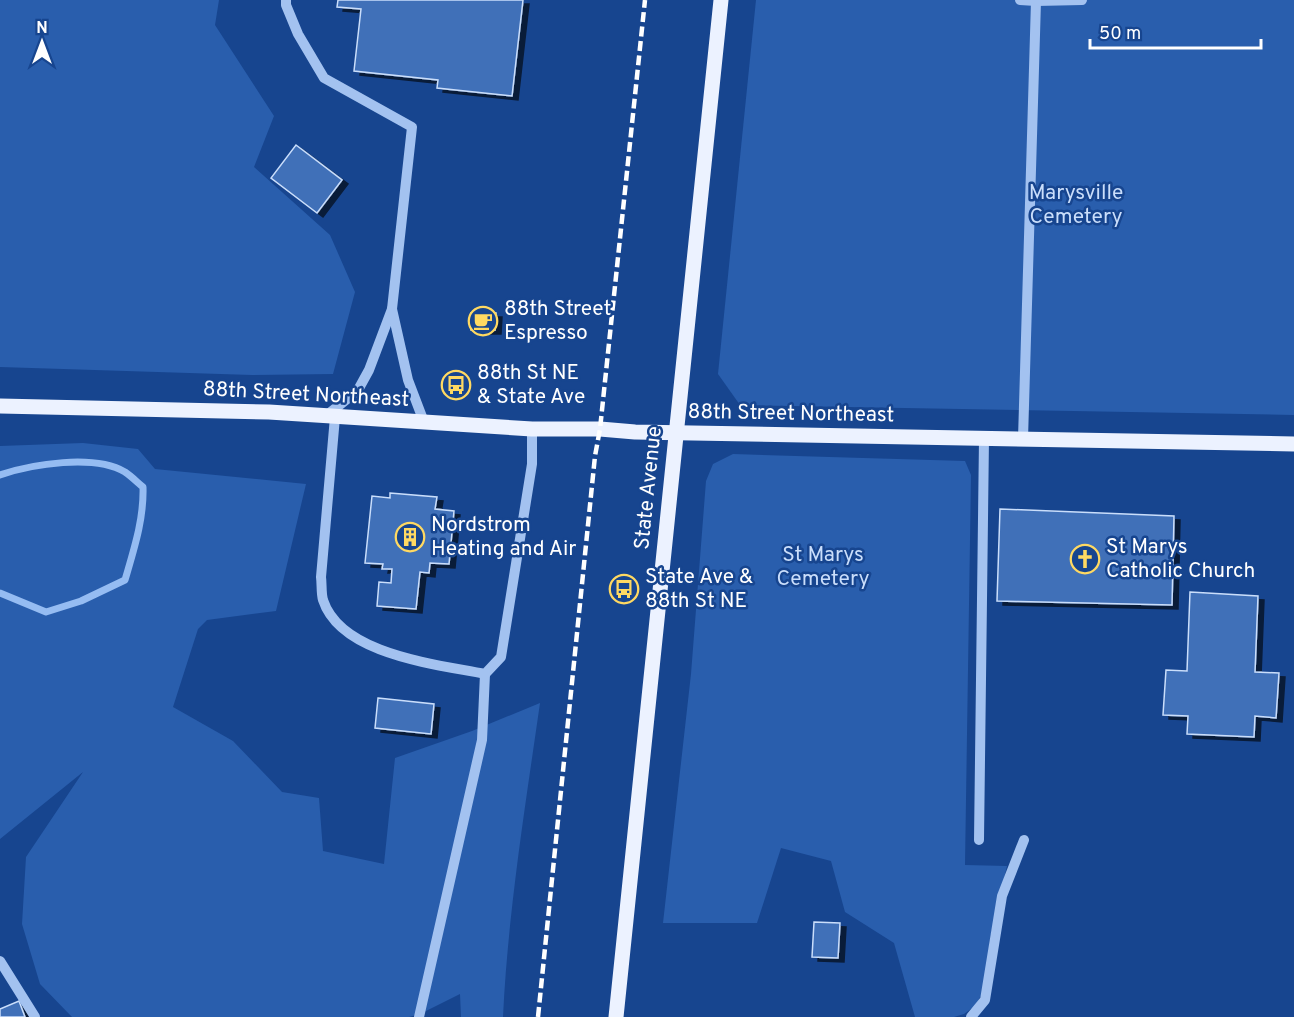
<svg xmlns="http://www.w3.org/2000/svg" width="1294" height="1017" font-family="Overpass,sans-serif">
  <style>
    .green { fill: #295ead }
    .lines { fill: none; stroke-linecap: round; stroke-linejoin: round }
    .stream { stroke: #95bcf2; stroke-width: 7 }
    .building { fill: #3f6fb8; stroke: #cadefb; stroke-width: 1.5; filter: url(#shadow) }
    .minor { stroke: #a3c2f0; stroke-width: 10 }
    .major { stroke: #ecf2ff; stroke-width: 15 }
    .rail { stroke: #fff; stroke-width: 4.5; stroke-dasharray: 10 4.5; stroke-linecap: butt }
    .labels { text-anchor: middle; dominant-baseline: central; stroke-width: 5; stroke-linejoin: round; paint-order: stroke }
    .park-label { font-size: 21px; fill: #cadefb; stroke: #17458f }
    .poi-label { font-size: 21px; fill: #fff; stroke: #17458f; text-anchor: start }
    .street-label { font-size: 21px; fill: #fff; stroke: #17458f }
  </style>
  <defs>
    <filter id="shadow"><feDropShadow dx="6" dy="4" stdDeviation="0" flood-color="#0009"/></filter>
  </defs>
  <rect width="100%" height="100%" fill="#17458f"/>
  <g class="green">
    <polygon points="0,0 219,0 215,25 274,116 254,167 330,235 355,292 333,374 252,375 0,367"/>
    <polygon points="756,0 1294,0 1294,415 740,405 718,374"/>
    <path d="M83 443 138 449 155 469 306 484 276 611 207 620 198 629 173 707 233 741 282 792 319 798 323 851 384 864 395 758 472 731 540 703C525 808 508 912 503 1017H461L460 994 420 1014 409 1017H72L40 984 22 924 26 857 83 772 0 839V446Z"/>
    <polygon points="733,454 965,461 971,475 965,865 1007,866 990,938 985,984 982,994 975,1006 964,1014 954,1017 915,1017 894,943 845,912 831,861 781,848 757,923 663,923 691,674 706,481 713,464"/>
  </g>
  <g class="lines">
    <path class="stream" d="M0 475C32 464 94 454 125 472 131 476 137 482 143 487 144 519 134 549 125 580L81 601 46 612 0 593"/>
  </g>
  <g class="building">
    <polygon points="338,0 523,0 512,96 437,88 438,80 354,71 361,9 337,7"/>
    <polygon points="296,145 342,180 317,213 271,178"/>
    <polygon points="471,313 496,313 495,330 471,330"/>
    <polygon points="390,493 437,497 435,509 454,511 449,564 430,563 429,573 420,572 416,609 377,606 379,582 391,583 392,569 382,569 383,564 365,563 372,496 390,498"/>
    <polygon points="1000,509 1174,516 1172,605 997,601"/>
    <polygon points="1190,592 1258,596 1255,672 1279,673 1276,718 1255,716 1254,737 1187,734 1188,716 1163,715 1166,670 1187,671"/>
    <polygon points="378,698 434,704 431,734 375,728"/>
    <polygon points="814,922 840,923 838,958 812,957"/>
    <polygon points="19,1001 25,1017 0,1017 0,1009"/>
  </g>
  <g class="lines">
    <g class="minor">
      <polyline points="286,0 286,5 298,34 324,78 412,127 392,309 369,370 358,390 326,416"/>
      <polyline points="1020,0 1036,1 1023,439"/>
      <polyline points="1036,1 1082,0"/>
      <polyline points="392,309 408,380 424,422"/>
      <path d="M335 417 321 577C322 584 321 593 323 600 341 655 436 664 485 674L501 657 532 464V429"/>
      <polyline points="979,840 984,438"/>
      <polyline points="0,961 35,1017"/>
      <polyline points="419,1017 482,740 485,674"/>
      <polyline points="971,1017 985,1000 1002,896 1024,840"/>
    </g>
    <g class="major">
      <polyline points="0,406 269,412 532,429 600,429 635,432 1294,444"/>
      <polyline points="616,1017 721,0"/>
    </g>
    <polyline class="rail" points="538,1017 595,456 600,429 645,0"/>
  </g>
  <defs>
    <g id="cafe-ring" transform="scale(1.5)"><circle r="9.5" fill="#17458f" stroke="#ffd962" stroke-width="1.5"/><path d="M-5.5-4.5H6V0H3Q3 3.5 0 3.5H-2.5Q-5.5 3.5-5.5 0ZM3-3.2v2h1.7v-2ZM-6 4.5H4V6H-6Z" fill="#ffd962"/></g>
    <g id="bus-ring" transform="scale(1.5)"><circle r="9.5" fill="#17458f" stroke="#ffd962" stroke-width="1.5"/><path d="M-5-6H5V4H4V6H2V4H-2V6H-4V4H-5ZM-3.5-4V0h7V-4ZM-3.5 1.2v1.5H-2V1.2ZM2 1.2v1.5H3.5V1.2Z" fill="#ffd962"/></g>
    <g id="building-ring" transform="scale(1.5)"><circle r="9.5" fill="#17458f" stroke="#ffd962" stroke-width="1.5"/><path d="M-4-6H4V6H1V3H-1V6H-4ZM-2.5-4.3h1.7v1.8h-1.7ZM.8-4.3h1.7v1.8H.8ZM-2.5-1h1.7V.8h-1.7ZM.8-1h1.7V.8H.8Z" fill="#ffd962"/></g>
    <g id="church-ring" transform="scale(1.5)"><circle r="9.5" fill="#17458f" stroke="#ffd962" stroke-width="1.5"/><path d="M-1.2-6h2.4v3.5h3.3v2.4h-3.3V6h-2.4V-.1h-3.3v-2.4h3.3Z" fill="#ffd962"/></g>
  </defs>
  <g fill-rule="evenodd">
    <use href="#cafe-ring" x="483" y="321"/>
    <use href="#bus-ring" x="456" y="385"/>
    <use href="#building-ring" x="410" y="537"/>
    <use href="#church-ring" x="1085" y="559"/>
    <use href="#bus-ring" x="624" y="589"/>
  </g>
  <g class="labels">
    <g class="park-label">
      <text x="1076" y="193">Marysville<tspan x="1076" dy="24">Cemetery</tspan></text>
      <text x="823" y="555">St Marys<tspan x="823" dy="24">Cemetery</tspan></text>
    </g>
    <g class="poi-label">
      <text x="504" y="309">88th Street<tspan x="504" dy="24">Espresso</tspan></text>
      <text x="477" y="373">88th St NE<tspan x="477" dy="24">&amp; State Ave</tspan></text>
      <text x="431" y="525">Nordstrom<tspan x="431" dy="24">Heating and Air</tspan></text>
      <text x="1106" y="547">St Marys<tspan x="1106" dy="24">Catholic Church</tspan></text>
      <text x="645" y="577">State Ave &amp;<tspan x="645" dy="24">88th St NE</tspan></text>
    </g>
    <g class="street-label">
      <text transform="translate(306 395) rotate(3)">88th Street Northeast</text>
      <text transform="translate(791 414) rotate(1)">88th Street Northeast</text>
      <text transform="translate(649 488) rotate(-84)">State Avenue</text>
    </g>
  </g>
  <g transform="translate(42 42)" stroke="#17458f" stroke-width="4.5" paint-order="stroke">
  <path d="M0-4.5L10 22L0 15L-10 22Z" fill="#ffffff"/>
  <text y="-9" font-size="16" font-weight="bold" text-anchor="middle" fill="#ffffff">N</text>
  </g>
  <path d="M1090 39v9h171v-9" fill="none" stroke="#ffffff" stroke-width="3"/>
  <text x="1099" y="39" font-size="18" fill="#ffffff" stroke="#17458f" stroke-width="4.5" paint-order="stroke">50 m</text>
</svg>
